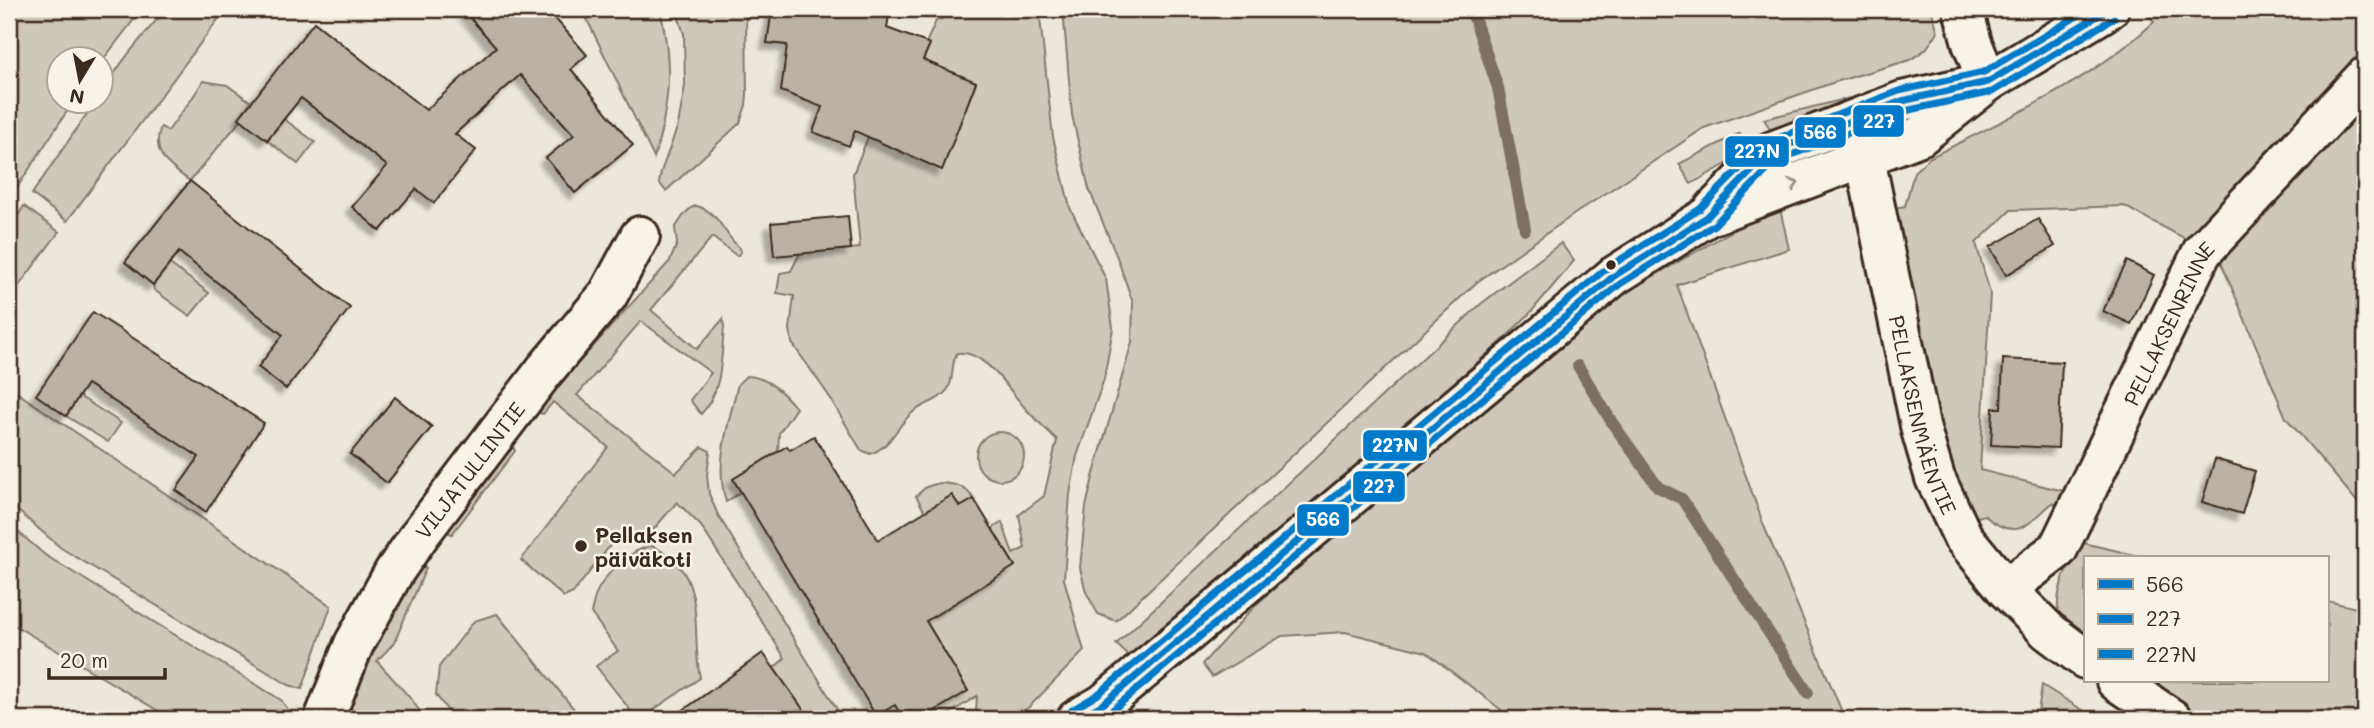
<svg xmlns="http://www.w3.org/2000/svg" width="2374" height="728" font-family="Mali,sans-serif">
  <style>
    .green { fill: #cec8bc; stroke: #84796d; stroke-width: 2 }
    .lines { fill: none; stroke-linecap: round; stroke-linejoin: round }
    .stream { stroke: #7c7064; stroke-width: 12 }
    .building { fill: #bab2a7; stroke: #3b2a1e; stroke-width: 2; filter: url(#shadow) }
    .street-casing { stroke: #3b2a1e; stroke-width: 44 }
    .secondary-casing { stroke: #3b2a1e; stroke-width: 44 }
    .street { stroke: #f7f3e8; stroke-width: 38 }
    .secondary { stroke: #f7f3e8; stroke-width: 38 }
    .bus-1-casing { stroke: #f7f3e8; stroke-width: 12 }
    .bus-2-casing { stroke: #f7f3e8; stroke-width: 12 }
    .bus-3-casing { stroke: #f7f3e8; stroke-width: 12 }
    .bus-1 { stroke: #007ac9; stroke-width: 7 }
    .bus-2 { stroke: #007ac9; stroke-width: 7 }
    .bus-3 { stroke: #007ac9; stroke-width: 7 }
    .oneway { stroke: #998e83 }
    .bus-dot { fill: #3b2a1e; stroke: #f7f3e8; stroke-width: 2.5 }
    .labels { text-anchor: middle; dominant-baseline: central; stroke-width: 5; stroke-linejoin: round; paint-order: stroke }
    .street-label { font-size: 21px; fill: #3b2a1e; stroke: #f7f3e8 }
    .poi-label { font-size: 21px; font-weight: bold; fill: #3b2a1e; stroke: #f7f3e8; text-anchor: start }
    .line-badge { stroke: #f7f3e8; stroke-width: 2.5 }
    .badge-label { font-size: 19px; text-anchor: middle; font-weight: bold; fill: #fff }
  </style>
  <defs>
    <filter id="shadow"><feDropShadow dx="-6" dy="6" stdDeviation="2" flood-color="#0004"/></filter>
  </defs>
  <rect width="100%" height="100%" fill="#ece7dc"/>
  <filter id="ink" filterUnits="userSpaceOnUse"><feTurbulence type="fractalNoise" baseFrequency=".0143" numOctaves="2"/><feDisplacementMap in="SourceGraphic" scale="14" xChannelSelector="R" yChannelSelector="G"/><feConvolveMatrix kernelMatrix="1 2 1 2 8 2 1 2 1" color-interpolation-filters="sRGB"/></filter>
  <g filter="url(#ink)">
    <g class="green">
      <polygon points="9,9 142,9 102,61 102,60 60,60 60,102 73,102 9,200"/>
      <path d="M166 9H226L67 221 32 194 95 102H102C102 80 151 27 166 9Z"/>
      <path d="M582 9H660C673 65 670 103 654 158Z"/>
      <polygon points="676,9 746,9 747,94 746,105 740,123 666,191 659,183 661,172 678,125 685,86 684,34"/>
      <path d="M966 9H1039L1053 137 1070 208 1106 279 1113 328 1104 379 1077 456 1070 494 1064 579 1084 651 1029 707 1011 719H972L976 711 977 696 941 719H928L926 716 968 691 926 621 1015 566 992 529 1002 522 1013 554 1025 548 1019 515 1044 496 1057 440C1047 430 1036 420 1026 409 1009 391 985 349 957 353 950 364 955 377 948 389 940 401 922 404 912 413 895 428 891 447 870 454L861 450 827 393 792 343 790 329 794 296 777 293 780 273 791 271 800 253 860 248 853 174 868 137 942 170 976 82 923 60 926 43 936 21Z"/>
      <polygon points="1063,9 1931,9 1938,32 1926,49 1910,60 1835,82 1704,128 1576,213 1477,282 1116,621 1098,614 1086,592 1080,568 1086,507 1093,477 1132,342 1133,303 1117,257 1089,189 1072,115"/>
      <path d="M2152 9H2365V63L2195 244 2124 206 2011 210 1976 243 1990 293 1980 470 2071 493 2063 506 2052 503C2027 526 2015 542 1984 515L1971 519 1950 477 1893 208 1905 206 1914 172 1929 158C2006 119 2090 82 2154 22L2148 14Z"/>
      <path d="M203 81 227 85 251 102 239 118 241 120 190 181C170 167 150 154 161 127L168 131C180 114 193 99 203 81Z"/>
      <polygon points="1882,90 1775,138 1764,119"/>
      <polygon points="2365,98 2365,511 2286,418 2218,255"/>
      <polygon points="284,119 315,142 298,164 267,140"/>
      <polygon points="1740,133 1751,150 1691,184 1679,164"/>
      <polygon points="1779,204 1789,249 1677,285 1764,526 1845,719 1513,719 1426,652 1345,632 1282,636 1212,677 1202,664 1256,605 1458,421 1631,289"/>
      <polygon points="24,206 59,232 9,299 9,230"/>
      <path d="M697 206C721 213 723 235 740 248L741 252 737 256 712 237 651 310 697 349 723 319 724 327C721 357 723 391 701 414L690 400 711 373 641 321 577 395 676 473 702 447 710 451 707 475 709 494 718 515 843 719H810L774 668 785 658 701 526 677 502 648 536 616 538 573 593 564 597 521 560 608 447 553 402 543 414 535 411 670 261 677 244 675 228C681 220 687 207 697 206Z"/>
      <polygon points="1561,243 1574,261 1531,312 1501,342 1133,660 1116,644 1482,303"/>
      <polygon points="170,264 209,293 190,316 154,290 153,285"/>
      <path d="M746 376C767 376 784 393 796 408L779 433 778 452 733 479 741 492 726 502C714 464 729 422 738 384Z"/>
      <polygon points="9,387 331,606 302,689 289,685 61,548 9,503"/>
      <polygon points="79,396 121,423 108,442 66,416"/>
      <circle cx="1000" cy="456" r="24"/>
      <polygon points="510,441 515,451 452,534 442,530"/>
      <path d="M939 483C956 484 964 485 974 499L960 507 952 495 925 512 916 496 926 487Z"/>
      <polygon points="9,524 45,555 281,700 290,712 290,719 172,719 9,622"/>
      <path d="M2079 542 2148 558H2085V645C2078 638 2067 630 2062 621 2049 601 2070 561 2079 542Z"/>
      <path d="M652 546C710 572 690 629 700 678L640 719H637L596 666 618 651 591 613C593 604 595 593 600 586 611 569 631 549 652 546Z"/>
      <polygon points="418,562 426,568 394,643 377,661 412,700 425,719 362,719 359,713 344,706 368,641"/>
      <polygon points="2327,601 2365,610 2365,719 2197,719 2139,681 2327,681"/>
      <polygon points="497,614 582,719 454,719 436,695 439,667 474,621"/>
      <polygon points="2042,685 2097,719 2037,719"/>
    </g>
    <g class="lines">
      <g class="stream">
        <polyline points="1471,9 1498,88 1525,229"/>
        <polyline points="1578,366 1613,424 1658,487 1682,499 1808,693"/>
      </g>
    </g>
    <g class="building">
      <polygon points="462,9 547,9 587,55 571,69 633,145 575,193 546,158 574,135 520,75 455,134 476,150 434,203 416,189 380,231 352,207 387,166 301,98 267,140 239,118 314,22 426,110 496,47"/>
      <polygon points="772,9 890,9 887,28 930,44 923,60 976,82 942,170 855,131 849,146 813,132 822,107 781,91 787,45 767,43"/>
      <polygon points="190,181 350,308 286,389 258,367 283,335 179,252 153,285 125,262"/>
      <polygon points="848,216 851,249 774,256 771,223"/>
      <polygon points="2038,219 2055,246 2006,275 1990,247"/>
      <polygon points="2127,261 2154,275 2131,324 2103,311"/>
      <polygon points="93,312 264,423 206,512 176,490 199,457 87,384 66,416 36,395"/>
      <polygon points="2003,359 2062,362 2058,448 1991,445 1993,408 2001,408"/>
      <polygon points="395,397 432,427 387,483 350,454"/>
      <polygon points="814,436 878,540 952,495 960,507 974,499 1015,566 926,621 968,691 921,719 903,719 895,705 876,716 733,479 787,446 790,450"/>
      <polygon points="2215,459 2255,471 2242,514 2202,502"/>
      <polygon points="763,653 810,719 671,719"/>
    </g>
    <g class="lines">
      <g class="street-casing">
        <g id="street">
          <polyline points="1963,9 1972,43 1988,82"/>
          <path id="s1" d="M1852 126 1865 158 1921 430 1935 478 1963 537 2006 589 2048 631 2085 659"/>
          <path id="s2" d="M2006 589 2058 549 2202 252 2365 77"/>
          <polyline points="2116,681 2172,719"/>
          <path id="s3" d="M324 719 354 644 394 572 421 533 545 370 608 295 640 236"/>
        </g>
      </g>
      <g class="secondary-casing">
        <g id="secondary">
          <polyline points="1714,209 1770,152 1902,101 1979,84"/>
          <polyline points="1077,719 1103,704 1614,276 1707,217 1920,136 1988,82 2109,9"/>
        </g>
      </g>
      <use href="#street" class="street"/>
      <use href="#secondary" class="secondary"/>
      <g class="bus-1-casing">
        <polyline id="bus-1" points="1077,719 1103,704 1614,276 1707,217 1770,152 1902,101 1988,82 2109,9"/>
      </g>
      <g class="bus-2-casing">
        <polyline id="bus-2" points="1098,719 1110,712 1620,284 1714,225 1776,161 1905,111 1992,92 2114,18"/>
      </g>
      <g class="bus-3-casing">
        <polyline id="bus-3" points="1072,710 1097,695 1607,268 1700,209 1765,143 1899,91 1984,72 2089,9"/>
      </g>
      <use href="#bus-1" class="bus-1"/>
      <use href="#bus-2" class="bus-2"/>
      <use href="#bus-3" class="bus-3"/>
    </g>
    <defs><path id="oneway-chevron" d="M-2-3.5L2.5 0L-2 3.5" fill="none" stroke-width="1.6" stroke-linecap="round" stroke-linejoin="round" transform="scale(1.75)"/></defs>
    <use class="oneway" href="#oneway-chevron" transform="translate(1794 184) rotate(-20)"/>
  </g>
  <g class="bus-dot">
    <circle cx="1611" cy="265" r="6"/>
    <circle cx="581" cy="546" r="7"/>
  </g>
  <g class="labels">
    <g class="street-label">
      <text stroke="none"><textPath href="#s2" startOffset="317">PELLAKSENRINNE</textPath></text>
      <text stroke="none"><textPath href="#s1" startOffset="298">PELLAKSENMÄENTIE</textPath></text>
      <text stroke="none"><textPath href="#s3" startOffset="290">VILJATULLINTIE</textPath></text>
    </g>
    <g class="poi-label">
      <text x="595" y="534">Pellaksen<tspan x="595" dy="24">päiväkoti</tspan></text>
    </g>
  </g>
  <g class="line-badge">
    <rect x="1852" y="104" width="53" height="34" rx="7" fill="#007ac9"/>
    <rect x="1794" y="116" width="53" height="33" rx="7" fill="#007ac9"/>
    <rect x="1724" y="135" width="66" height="33" rx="7" fill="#007ac9"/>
    <rect x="1362" y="429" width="66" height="33" rx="7" fill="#007ac9"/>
    <rect x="1352" y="470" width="54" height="33" rx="7" fill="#007ac9"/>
    <rect x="1296" y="503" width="54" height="34" rx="7" fill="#007ac9"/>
  </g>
  <g class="badge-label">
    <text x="1879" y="128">227</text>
    <text x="1820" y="139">566</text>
    <text x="1757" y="158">227N</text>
    <text x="1395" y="452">227N</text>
    <text x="1379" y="493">227</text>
    <text x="1323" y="526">566</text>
  </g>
  <rect width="2374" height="728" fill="none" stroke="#f7f3e8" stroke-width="35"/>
  <rect x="18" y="18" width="2339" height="693" fill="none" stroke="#3b2a1e" stroke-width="2.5" filter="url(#ink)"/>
  <rect x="2084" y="556" width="245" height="126" fill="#f7f3e8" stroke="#aca397" stroke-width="2"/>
  <rect x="2098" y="579" width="35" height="10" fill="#007ac9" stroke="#aca397" stroke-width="2"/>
  <text x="2146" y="592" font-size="21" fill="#3b2a1e">566</text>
  <rect x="2098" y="614" width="35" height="10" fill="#007ac9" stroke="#aca397" stroke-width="2"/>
  <text x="2146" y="626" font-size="21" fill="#3b2a1e">227</text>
  <rect x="2098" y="649" width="35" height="10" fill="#007ac9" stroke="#aca397" stroke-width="2"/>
  <text x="2146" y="662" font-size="21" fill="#3b2a1e">227N</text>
  <g transform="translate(80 80) rotate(190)"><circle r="33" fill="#f7f3e8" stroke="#aca397" stroke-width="2"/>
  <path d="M0-5L12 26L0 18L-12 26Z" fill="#3b2a1e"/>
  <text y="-10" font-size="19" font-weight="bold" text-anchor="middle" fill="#3b2a1e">N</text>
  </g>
  <path d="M49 668v10h116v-10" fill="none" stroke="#3b2a1e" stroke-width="3.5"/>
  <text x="60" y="668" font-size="21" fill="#3b2a1e" stroke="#f7f3e8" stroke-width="5" paint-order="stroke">20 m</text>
</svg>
